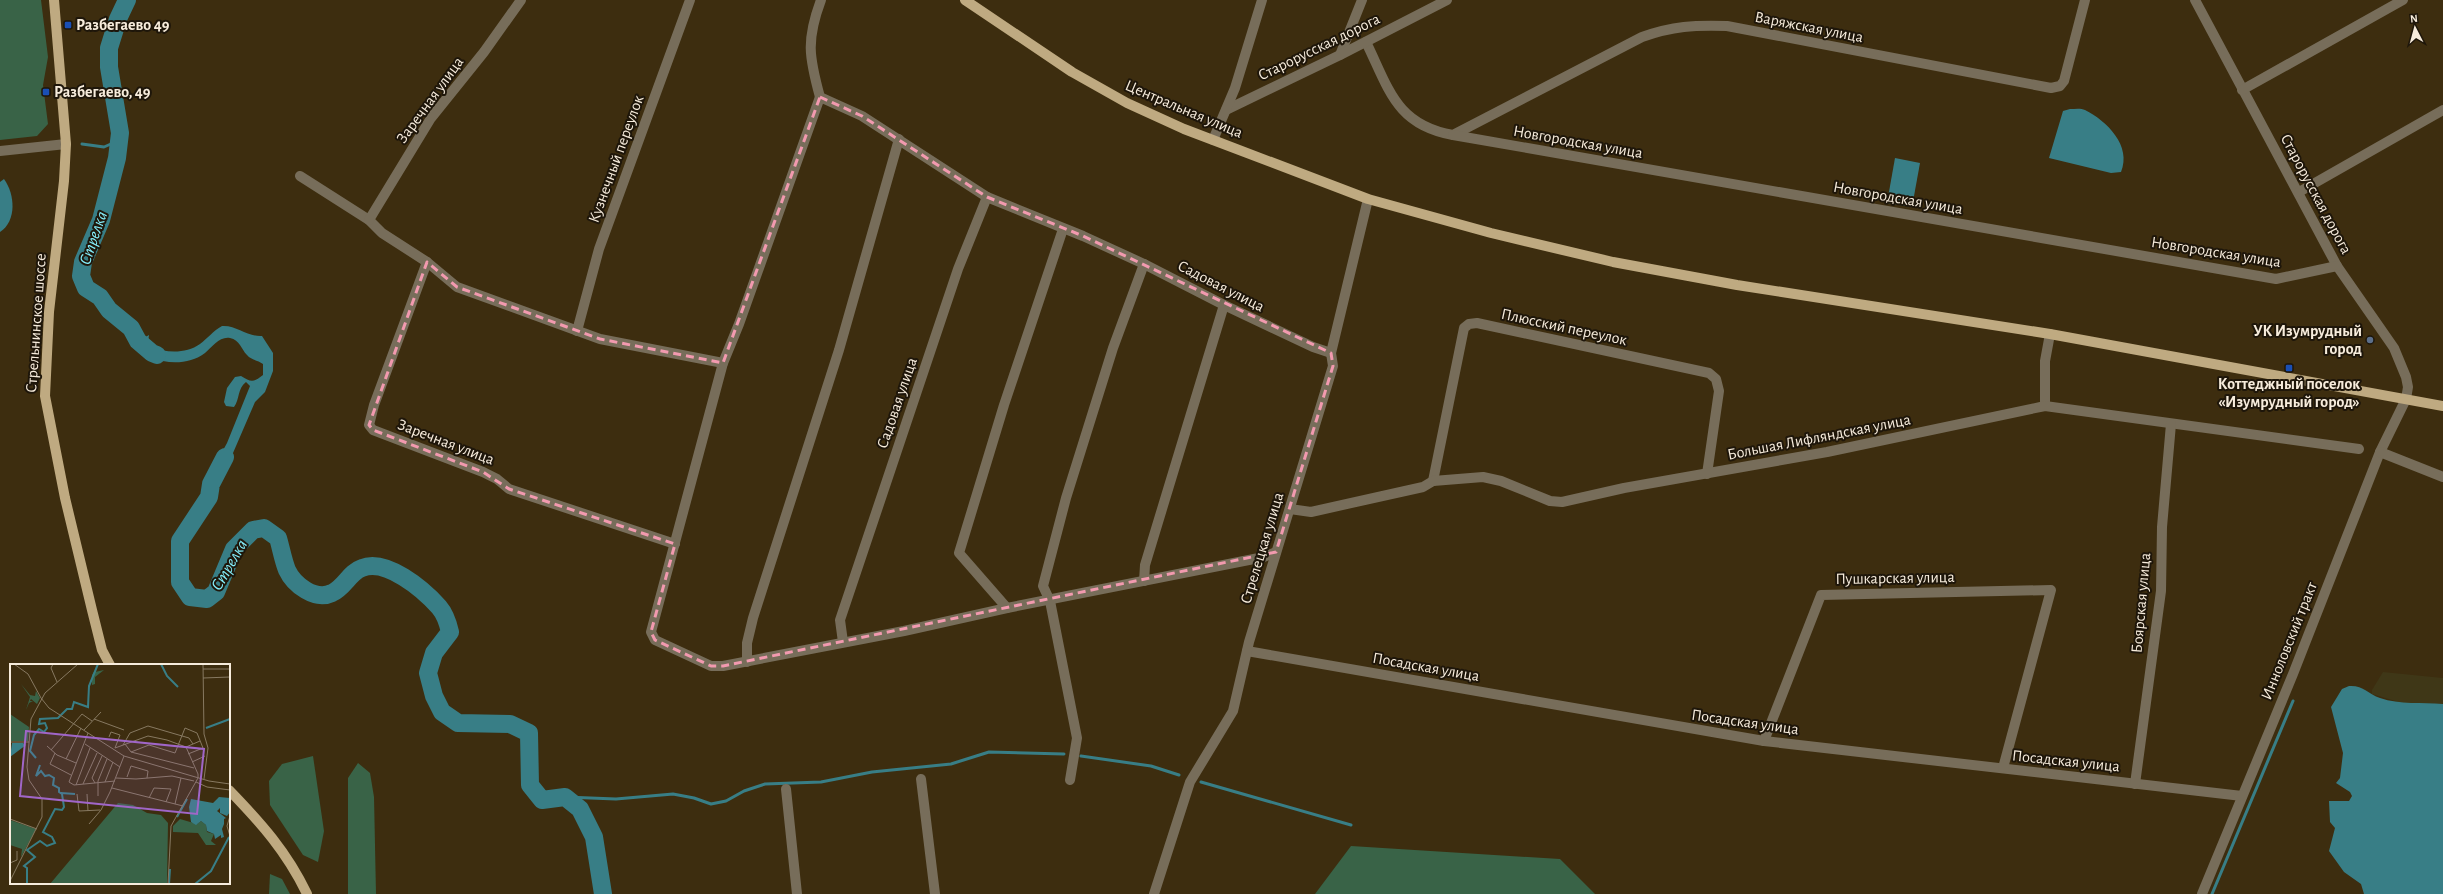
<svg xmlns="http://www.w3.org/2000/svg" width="2443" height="894" font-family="'Alegreya Sans',sans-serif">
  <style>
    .green { fill: #396347 }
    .sand { fill: #3f3717 }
    .water { fill: #387e86 }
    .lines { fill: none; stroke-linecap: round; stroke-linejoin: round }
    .stream { stroke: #387e86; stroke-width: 3 }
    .river { stroke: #387e86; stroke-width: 18 }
    .minor { stroke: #776d5a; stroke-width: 10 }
    .major { stroke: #bfaa81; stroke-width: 10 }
    .marked { fill: none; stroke: #f29aaf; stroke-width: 3; stroke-dasharray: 8 5; stroke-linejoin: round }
    .transit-dot { fill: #1a4fb4; stroke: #1e160a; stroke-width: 1.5 }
    .service-dot { fill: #5c6f8a; stroke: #1e160a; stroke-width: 1.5 }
    .labels { text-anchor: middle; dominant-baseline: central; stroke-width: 4; stroke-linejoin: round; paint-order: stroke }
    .poi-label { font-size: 16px; font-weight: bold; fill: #f7ecdc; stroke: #1e160a; text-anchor: start }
    .street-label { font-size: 16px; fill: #f7ecdc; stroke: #1e160a }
    .water-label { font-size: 17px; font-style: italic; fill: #85f0fd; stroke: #1e160a }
    .inset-river { fill: none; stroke: #387e86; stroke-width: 2 }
    .inset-road { fill: none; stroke: #877961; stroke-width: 1 }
    .view { fill: #a066c8; fill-opacity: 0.15; stroke: #a066c8; stroke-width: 2 }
    .inset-edge { fill: none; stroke: #f7ecdc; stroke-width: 2 }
  </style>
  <rect width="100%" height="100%" fill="#3d2d0f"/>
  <g class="green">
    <polygon points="0,0 41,0 48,57 43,85 48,124 37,136 0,140"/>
    <polygon points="313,756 324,831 318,862 303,855 270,805 269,781 282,764"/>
    <polygon points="358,763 370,773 374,797 376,894 348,894 348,778"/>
    <polygon points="1351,846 1560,859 1595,894 1315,894"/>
    <polygon points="270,874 282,879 290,894 269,894"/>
  </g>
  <polygon class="sand" points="2383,672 2443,678 2443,704 2402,703 2372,694 2372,690"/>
  <g class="water">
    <path d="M2070 109C2075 109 2081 108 2085 110 2107 121 2132 146 2121 172L2111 173 2049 158 2063 111Z"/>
    <polygon points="1895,158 1920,163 1912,207 1887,203"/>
    <path d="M4 179C15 194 17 221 0 232V182Z"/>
    <path d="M222 326C237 325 247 337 262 336L273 353V371L265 392 255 402 233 453 218 479 209 476 227 443 250 386 246 382C237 389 240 399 234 407L226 406 224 402 227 388 235 377 241 376C251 382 253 383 263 375V364C258 360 251 360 247 355 241 349 240 340 230 338 220 336 212 347 205 353 184 369 149 363 132 345L149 335 148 342 151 347C166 353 186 354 200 344 208 338 213 331 222 326Z"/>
    <path d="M2349 686C2363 685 2368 694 2380 698 2400 705 2422 702 2443 704V894H2364L2361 884 2344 872 2329 851 2335 828 2330 822 2329 801H2349L2352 796 2350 792 2336 783 2340 778 2343 753 2331 707 2342 689Z"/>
  </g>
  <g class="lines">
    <g class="stream">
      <polyline points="82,144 104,147 120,140"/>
      <polyline points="1081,756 1151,766 1179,775"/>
      <polyline points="1201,782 1351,825"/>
      <polyline points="565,797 616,799 673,794 694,798 711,804 726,801 744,791 765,784 821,782 872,772 951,764 989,752 1064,754"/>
      <polyline points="2212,894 2293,701"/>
    </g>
    <g class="river">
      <polyline points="127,0 118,19 109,48 109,67 120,133 117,158 101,220 83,262 81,276 86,288 100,297 109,310 131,328 138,341 152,353 157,355"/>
      <path d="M225 457 211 484 209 497 180 541V582L190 597 207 599 216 592 234 549 253 530 264 528 278 538C281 548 283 560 287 570 294 585 315 601 332 593 344 588 350 572 362 568 386 558 423 589 439 607 445 614 448 623 450 632L434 653 428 673 434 696 442 712 458 723 510 724 529 733 530 785 542 800 565 797 580 809 594 837 603 894"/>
    </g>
    <g class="minor">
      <path d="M821 0C806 40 809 57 820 97L862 116 987 197 1083 236 1144 264 1224 305 1313 347 1331 353"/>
      <polyline points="2195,0 2337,266 2394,348 2406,377 2408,387 2406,399 2380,452 2293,674 2202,894"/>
      <path d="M1366 42C1389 89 1396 125 1453 135L1642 37C1673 26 1694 25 1727 26L2051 88 2060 86 2064 81 2085 0"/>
      <polyline points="1340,55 1362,0"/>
      <polyline points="2242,90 2403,0"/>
      <polyline points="820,97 739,324 723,363 651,632 655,640 711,666 723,666 904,631 1007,608 1264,557 1276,552"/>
      <polyline points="1226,110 1340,55 1447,0"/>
      <polyline points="1453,135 2276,279 2337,266"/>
      <polyline points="1213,140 1235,88 1262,0"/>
      <polyline points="0,151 66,144"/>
      <polyline points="300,176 369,220 382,233 427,262 457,287 600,339 723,363"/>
      <polyline points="2299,192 2443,110"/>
      <polyline points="369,220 431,118 484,52 521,0"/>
      <polyline points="427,262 374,405 369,425 373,430 483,472 497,479 509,489 675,544"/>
      <polyline points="577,331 599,249 690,0"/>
      <polyline points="2045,406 2045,361 2050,334"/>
      <polyline points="2380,452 2443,477"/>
      <polyline points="1433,481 1464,328 1469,324 1477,323 1709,373 1716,379 1719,391 1707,474"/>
      <polyline points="1290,509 1311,512 1423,487 1433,481 1483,477 1501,481 1550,501 1562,502 1624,488 1827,452 2045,406 2359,449"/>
      <polyline points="1144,581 1145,565 1224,305"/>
      <polyline points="1007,608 959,553 1004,405 1063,229"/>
      <polyline points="843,642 840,620 958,269 987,197"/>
      <polyline points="1247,651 1764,741 2242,796"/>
      <polyline points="747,662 747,643 753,618 839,350 899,139"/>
      <polyline points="1764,741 1821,595 2051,590 2003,768"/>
      <polyline points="921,779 935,894"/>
      <polyline points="1070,780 1077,738 1050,601 1043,586 1066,498 1113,348 1144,264"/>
      <polyline points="2135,784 2161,591 2162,527 2171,424"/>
      <polyline points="786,789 797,894"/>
      <polyline points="1154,894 1190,782 1233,711 1249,642 1333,366 1331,353 1368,199"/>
    </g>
    <g class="major">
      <polyline points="54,0 66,144 64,181 49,312 45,396 65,498 92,610 102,650 110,665"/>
      <polyline points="965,0 1072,72 1127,103 1184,129 1368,199 1491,233 1613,262 1737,285 2050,334 2443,406"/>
      <path d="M229 790C261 823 287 852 307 894"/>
    </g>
  </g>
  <path class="marked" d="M820 97 862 116 987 197 1083 236 1331 353 1333 366 1276 552 723 666H711L655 640 651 632 675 544 509 489 483 472 373 430 369 425 427 262 457 287 600 339 723 363Z"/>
  <g class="transit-dot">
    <rect x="64" y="21" width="8" height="8" rx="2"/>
    <rect x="42" y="88" width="8" height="8" rx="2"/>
    <rect x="2285" y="364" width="8" height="8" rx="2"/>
  </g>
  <circle class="service-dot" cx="2370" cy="340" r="4"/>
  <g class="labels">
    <g class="poi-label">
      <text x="76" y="25">Разбегаево 49</text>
      <text x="54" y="92">Разбегаево, 49</text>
      <text x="2362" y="331" text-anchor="end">УК Изумрудный<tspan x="2362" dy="18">город</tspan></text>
      <text x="2289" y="384" text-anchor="middle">Коттеджный поселок<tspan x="2289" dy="18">«Изумрудный город»</tspan></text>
    </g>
    <g class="street-label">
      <text transform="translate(1809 27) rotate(11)">Варяжская улица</text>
      <text transform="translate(1319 47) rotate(-26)">Старорусская дорога</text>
      <text transform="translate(430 100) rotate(-54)">Заречная улица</text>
      <text transform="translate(1184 109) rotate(23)">Центральная улица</text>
      <text transform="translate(1578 142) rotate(10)">Новгородская улица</text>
      <text transform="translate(616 159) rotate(-70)">Кузнечный переулок</text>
      <text transform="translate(2316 194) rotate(62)">Старорусская дорога</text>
      <text transform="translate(1898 198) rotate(10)">Новгородская улица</text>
      <text transform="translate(2216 252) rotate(9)">Новгородская улица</text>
      <text transform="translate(1221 286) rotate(27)">Садовая улица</text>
      <text transform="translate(36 323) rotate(-86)">Стрельнинское шоссе</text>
      <text transform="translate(1564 327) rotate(12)">Плюсский переулок</text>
      <text transform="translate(897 403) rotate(-71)">Садовая улица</text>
      <text transform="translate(1819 437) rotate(-11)">Большая Лифляндская улица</text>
      <text transform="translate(446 442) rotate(21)">Заречная улица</text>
      <text transform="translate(1262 548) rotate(-73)">Стрелецкая улица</text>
      <text transform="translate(1895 578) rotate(-1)">Пушкарская улица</text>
      <text transform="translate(2141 603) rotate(-85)">Боярская улица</text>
      <text transform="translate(2289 641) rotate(-68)">Инноловский тракт</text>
      <text transform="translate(1426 667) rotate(10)">Посадская улица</text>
      <text transform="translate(1745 722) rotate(8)">Посадская улица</text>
      <text transform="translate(2066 761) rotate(6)">Посадская улица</text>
    </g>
    <g class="water-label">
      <text transform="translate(93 238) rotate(-71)">Стрелка</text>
      <text transform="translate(229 565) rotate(-60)">Стрелка</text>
    </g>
  </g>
  <g transform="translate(10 664)">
    <rect width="220" height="220" fill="#3d2d0f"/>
    <path d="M88 1 85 8 94 6 85 13V20L82 21V11ZM11 20 20 31 25 32 26 27 30 34 27 40 21 35 20 37H23L19 39 16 46 20 33ZM0 50 19 63 18 77H1ZM108 139 123 141 137 149 151 151 158 159 157 220H40ZM170 155 187 160 191 157 196 161 197 168 204 170 201 177 206 181H196L188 169 163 168V162ZM0 156 26 165 11 193 12 185 0 181Z" fill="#396347"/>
    <path d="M2 79H13L16 81 0 93ZM209 133 220 134V148L217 152 210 149V144L207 147 216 154 214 155V160L208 159 214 160 212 165 214 173 211 174V171L205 175 204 170 197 167 196 161 191 157 186 161 181 158 179 143 181 135 203 139Z" fill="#387e86"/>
    <path class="inset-river" d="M151 0 157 12 168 23M196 64 220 55M26 94 20 87 24 71 29 65 34 68 37 64 35 59 29 60 30 55 48 54 57 45H62L64 38 78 43 79 22 88 0M51 129 65 130M167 153 177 135M17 220V204L14 202 25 193 17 186 30 177 37 182 45 179 42 173 33 168 45 145 52 146 54 143 52 130 49 128V124L43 121 44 114 39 111 35 112 31 107 26 112 30 101M159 220 160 205M185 220 201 207 219 173"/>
    <path class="inset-road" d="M4 0 18 10 31 34M43 0 41 4 47 18M193 0 194 70 198 84 194 115M193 5H220M193 14 220 13M31 34 39 44 114 92 199 117 220 120M0 54V78M84 55 114 66M74 66 91 48M78 69 59 118 64 121 105 117M99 73 101 68 110 71 105 84M0 78H19M75 80 110 103M115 80 121 88 139 81 165 89 175 64 187 69 193 84 178 90M113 81 120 69 138 62 179 74 183 80M37 82 47 91 66 99M176 83 190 77M105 84 138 72 157 76 176 83 188 110V114L161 162 158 220M41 86 72 50 82 57M121 88 184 104M45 89 40 100 61 111M56 95 71 64M182 98 195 92M117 113 121 102 138 107 137 114M106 114 126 115 162 112 184 117M95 118 103 98M186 118 197 123 220 126M85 119 82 114 92 92M73 120 87 89M66 121 80 84M102 124 173 142M67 130 69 147 90 146M77 130 78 147M88 132V117L97 95M139 134 144 124 161 125 156 138M165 140 171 114M220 152 217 162 220 172M0 155 27 165M79 160 91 146 100 128 114 92M0 199 7 196V187M0 217 32 153V135L19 116 17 103 21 55 35 29 68 0"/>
    <path class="view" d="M16 67 194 85 187 150 10 132Z"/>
    <rect width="220" height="220" class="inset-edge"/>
  </g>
  <g transform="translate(2415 28) rotate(354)" stroke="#1e160a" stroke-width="3" paint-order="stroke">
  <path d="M0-3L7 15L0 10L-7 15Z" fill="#f7ecdc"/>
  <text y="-6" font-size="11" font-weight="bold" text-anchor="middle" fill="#f7ecdc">N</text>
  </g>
</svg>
